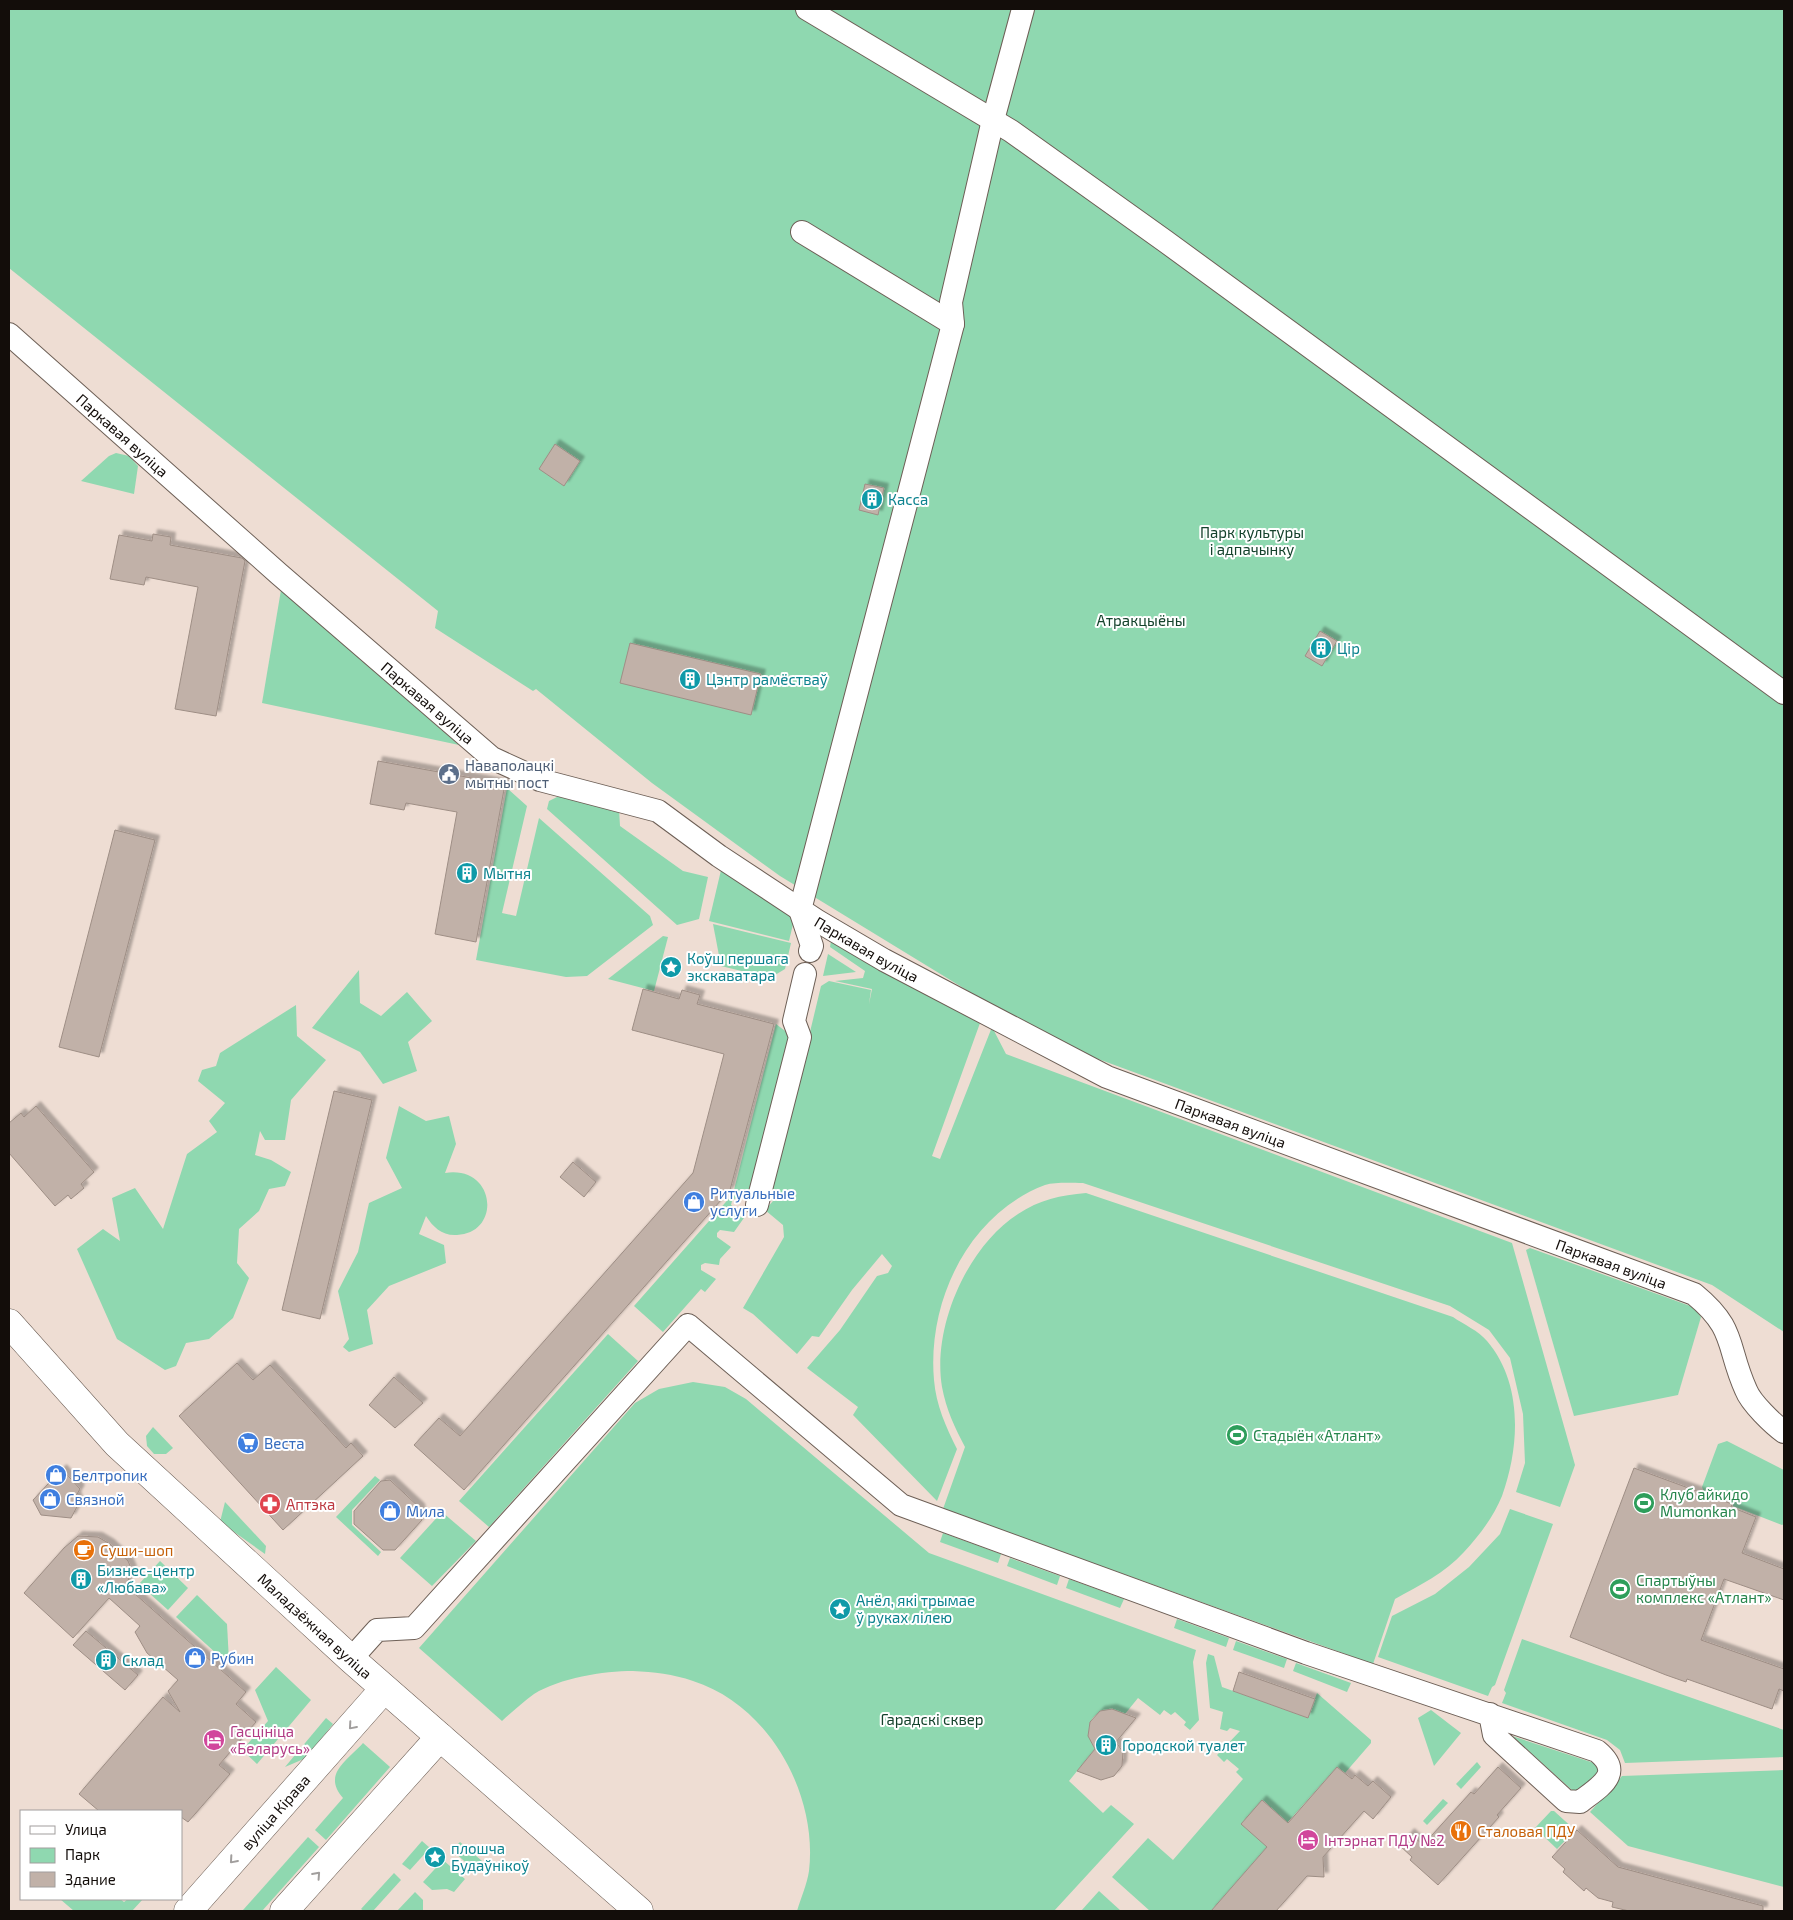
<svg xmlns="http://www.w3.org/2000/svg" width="1793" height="1920" font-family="'Exo 2',sans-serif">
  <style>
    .green { fill: #8fd8b0 }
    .building { fill: #c1b1a8; stroke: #9e8e85; filter: url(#shadow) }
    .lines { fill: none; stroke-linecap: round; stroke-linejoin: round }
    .street-casing { stroke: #6d5f56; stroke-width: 24 }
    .secondary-casing { stroke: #6d5f56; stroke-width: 29 }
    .street { stroke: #fff; stroke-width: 22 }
    .secondary { stroke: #fff; stroke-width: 28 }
    .oneway { stroke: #a19e9d }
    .labels { text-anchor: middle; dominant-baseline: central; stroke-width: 4; stroke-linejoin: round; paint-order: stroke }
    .street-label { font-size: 15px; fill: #130d0a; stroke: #fff }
    .culture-label { font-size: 15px; fill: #0d838f; stroke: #fff; text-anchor: start }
    .park-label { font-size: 15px; fill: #14422c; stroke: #fff }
    .service-label { font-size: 15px; fill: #4e5e75; stroke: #fff; text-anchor: start }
    .shop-label { font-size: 15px; fill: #366cbe; stroke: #fff; text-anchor: start }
    .leisure-label { font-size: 15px; fill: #27864d; stroke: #fff; text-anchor: start }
    .health-label { font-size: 15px; fill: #be3a42; stroke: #fff; text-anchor: start }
    .food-label { font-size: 15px; fill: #c56008; stroke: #fff; text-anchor: start }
    .hotel-label { font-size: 15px; fill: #b23c85; stroke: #fff; text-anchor: start }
  </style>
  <defs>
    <filter id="shadow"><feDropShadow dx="4.5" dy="-4.5" stdDeviation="1" flood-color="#0004"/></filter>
  </defs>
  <rect width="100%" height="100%" fill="#eeddd3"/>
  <g class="green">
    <polygon points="9,9 1784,9 1784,1332 1712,1285 1071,1049 983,1000 780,876 652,783 536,689 533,691 435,628 438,611 9,268"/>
    <polygon points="116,453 129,456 138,466 134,494 81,481 109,456"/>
    <polygon points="281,590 459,745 262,703"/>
    <polygon points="507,788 527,806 502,913 516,916 539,818 650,916 653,925 587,976 566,977 476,960"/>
    <polygon points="563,794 619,809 620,826 683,871 708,877 699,919 677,925 547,809 549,801"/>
    <polygon points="722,866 795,916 789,941 709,921"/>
    <polygon points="713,924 791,943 785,969 770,978 721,966"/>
    <polygon points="663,936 668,937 654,991 608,979"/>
    <path d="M831 941 980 1023 932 1156 940 1159 992 1027 1006 1054 1512 1243 1575 1465 1560 1507 1516 1492 1525 1463 1523 1414 1510 1358 1489 1330 1450 1306 1083 1183C1071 1183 1055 1182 1045 1185 968 1214 927 1302 934 1380 936 1405 946 1427 957 1449L937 1501 853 1415 858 1407 807 1368 840 1330 877 1276 888 1273 892 1266 882 1254 852 1290 819 1337 812 1336 797 1354 753 1314 743 1308 784 1237 783 1225 765 1210 773 1201 770 1199 821 986 829 981 871 990 869 1004 872 989 835 981 863 978 865 971 830 947Z"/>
    <polygon points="828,954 856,972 823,976"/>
    <polygon points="359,970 360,1003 381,1016 407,992 432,1021 408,1042 417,1071 383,1084 360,1052 312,1028"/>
    <polygon points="296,1005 297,1036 326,1060 291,1100 285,1140 265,1140 260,1131 255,1155 271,1160 291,1172 285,1186 269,1189 259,1211 239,1229 237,1263 249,1278 233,1318 209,1339 186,1343 176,1366 165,1370 117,1339 77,1249 103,1229 120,1241 112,1198 135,1188 163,1229 187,1154 217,1132 209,1121 225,1103 198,1081 202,1070 216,1066 220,1053"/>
    <polygon points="776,1024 793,1037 753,1195 734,1190"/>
    <path d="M399 1106 426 1121 449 1116 456 1144 445 1173C496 1165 502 1233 457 1235 442 1236 433 1227 426 1216L419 1234 444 1245 446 1263 389 1286 367 1310 373 1344 349 1352 343 1347 349 1339 338 1291 358 1252 369 1203 402 1188 386 1158Z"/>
    <path d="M1086 1193 1453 1317C1463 1324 1479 1331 1487 1341 1523 1383 1520 1446 1502 1496 1494 1516 1479 1536 1464 1552 1445 1573 1420 1585 1395 1599L1373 1664 943 1509 965 1447C955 1428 946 1409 942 1387 932 1327 967 1247 1018 1214 1039 1200 1061 1195 1086 1193Z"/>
    <polygon points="732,1195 750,1197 749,1199 736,1198 732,1201 731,1205 746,1215 734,1232 720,1230 717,1233 717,1237 731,1247 720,1259 719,1265 705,1263 701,1265 701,1270 716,1279 705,1292 701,1289 663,1332 634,1306"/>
    <polygon points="1530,1248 1693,1307 1701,1317 1678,1395 1574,1416 1526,1250"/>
    <polygon points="608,1334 638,1361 489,1527 459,1501"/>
    <path d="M693 1382 725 1387 746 1399 929 1553 1196 1650 1193 1662 1199 1720 1190 1730 1184 1725 1186 1722 1175 1712 1171 1715 1164 1710 1160 1715 1138 1698 1125 1714C1096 1703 1080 1722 1095 1749L1069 1781 1103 1813 1111 1805 1134 1824 1054 1911H797C801 1898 807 1884 809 1871 818 1794 769 1705 693 1681 673 1674 654 1672 633 1671 603 1671 560 1678 534 1694 523 1702 512 1712 502 1721L419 1648 635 1403 659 1389Z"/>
    <polygon points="153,1427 173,1448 166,1454 154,1454 147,1446 146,1436"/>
    <polygon points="1727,1441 1784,1470 1784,1524 1782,1525 1733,1506 1733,1503 1704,1492 1702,1487 1718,1444"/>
    <polygon points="375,1476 380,1480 352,1510 352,1525 381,1552 378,1556 336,1517"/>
    <polygon points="225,1502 266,1546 265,1554 220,1522"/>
    <polygon points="1510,1509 1553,1524 1495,1685 1492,1687 1488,1696 1378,1657 1392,1616 1435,1594 1469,1567 1500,1534"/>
    <polygon points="442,1512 476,1541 432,1586 400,1558"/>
    <polygon points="943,1533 1001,1554 998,1563 940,1542"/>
    <polygon points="1010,1558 1060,1576 1057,1585 1007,1566"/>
    <polygon points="160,1561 188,1588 168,1610 139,1584"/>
    <polygon points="1069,1579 1124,1599 1120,1608 1066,1588"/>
    <polygon points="197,1595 227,1624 229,1661 227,1663 176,1617"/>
    <polygon points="1177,1619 1229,1638 1226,1647 1174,1628"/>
    <polygon points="1522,1639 1784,1730 1784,1757 1625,1763 1620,1750 1607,1740 1502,1703 1506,1693 1504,1690"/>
    <polygon points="1236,1641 1287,1659 1284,1668 1233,1650"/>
    <polygon points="1208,1654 1214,1656 1222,1687 1308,1718 1317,1693 1371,1740 1371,1743 1345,1773 1337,1767 1287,1823 1264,1801 1261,1801 1268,1846 1211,1911 1150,1911 1112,1877 1148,1838 1173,1860 1243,1779 1236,1772 1239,1769 1227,1759 1224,1762 1217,1755 1240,1731 1230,1728 1227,1731 1220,1729 1223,1712 1210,1708 1206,1663"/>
    <polygon points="1296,1663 1351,1683 1347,1692 1293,1671"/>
    <polygon points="276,1667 311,1700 257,1764 242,1750 268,1721 255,1690"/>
    <polygon points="1431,1710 1461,1733 1434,1766 1418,1718"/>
    <polygon points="326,1718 333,1724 306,1758 285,1767"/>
    <polygon points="1512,1736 1594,1763 1599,1768 1599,1774 1585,1790 1573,1791"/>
    <path d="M363 1743 390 1767 326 1840 315 1830 343 1798C322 1774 347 1761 363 1743Z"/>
    <polygon points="1477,1762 1481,1767 1461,1789 1456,1784"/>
    <polygon points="1784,1770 1784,1887 1628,1846 1590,1812 1622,1776"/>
    <polygon points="1443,1799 1448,1803 1427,1825 1423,1821"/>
    <polygon points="1551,1811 1554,1811 1575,1830 1557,1849 1535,1828"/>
    <polygon points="308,1837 319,1847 262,1911 245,1911 243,1910"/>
    <polygon points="422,1841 430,1848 410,1870 402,1864"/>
    <polygon points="460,1842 482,1861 474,1870 452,1850"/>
    <polygon points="443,1860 465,1879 454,1892 447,1889 432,1890 423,1882"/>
    <polygon points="394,1873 401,1880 373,1911 364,1911 361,1909"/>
    <polygon points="1099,1891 1121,1911 1081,1911"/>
    <polygon points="415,1892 423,1900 423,1911 397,1911"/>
    <polygon points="60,1899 120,1899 124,1902 128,1899 143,1899 132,1911 74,1911"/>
  </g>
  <g class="building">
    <polygon points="555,444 580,461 564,486 539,469"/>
    <polygon points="865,484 884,488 878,515 859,510"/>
    <polygon points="153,534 171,537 170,545 242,558 245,561 216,716 175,709 198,587 146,577 144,585 110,579 119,535 152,541"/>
    <polygon points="1320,631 1337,641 1322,666 1305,656"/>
    <polygon points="630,643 761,674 751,715 620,683"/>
    <polygon points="378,761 505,784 476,942 435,934 457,812 406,803 404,810 370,804"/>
    <polygon points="115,830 155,840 99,1057 59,1047"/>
    <polygon points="643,989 679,999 682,990 700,995 697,1004 774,1024 730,1190 464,1490 414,1445 439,1418 460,1436 693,1173 724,1054 632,1030"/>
    <polygon points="334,1091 372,1100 320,1319 282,1310"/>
    <polygon points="36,1106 94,1172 81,1184 84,1188 71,1199 68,1195 55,1206 9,1153 9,1123 21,1113 24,1117"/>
    <polygon points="573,1162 596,1182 584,1197 560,1177"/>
    <polygon points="237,1363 253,1380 270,1365 346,1448 351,1443 363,1456 283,1530 179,1416"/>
    <polygon points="394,1377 423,1403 395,1428 369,1405"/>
    <polygon points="1634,1468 1732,1504 1731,1507 1756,1517 1742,1553 1784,1569 1784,1600 1724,1579 1701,1640 1784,1669 1784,1691 1779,1689 1772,1709 1687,1679 1686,1682 1666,1675 1570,1637"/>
    <polygon points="62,1469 80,1489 76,1496 79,1503 71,1518 41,1515 33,1500"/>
    <polygon points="390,1480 420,1508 422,1520 395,1550 383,1550 354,1524 354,1511 381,1481"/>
    <polygon points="78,1536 98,1537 110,1544 128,1561 132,1570 126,1586 246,1692 236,1704 256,1722 219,1765 230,1774 188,1822 181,1817 181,1811 99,1811 79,1794 163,1697 180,1712 168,1691 178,1680 147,1653 135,1632 140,1626 109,1598 73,1638 24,1593 64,1548"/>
    <polygon points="86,1631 138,1675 125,1690 73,1645"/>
    <polygon points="1239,1672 1315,1699 1308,1718 1233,1691"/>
    <polygon points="1112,1709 1136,1718 1116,1742 1123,1752 1122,1766 1114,1776 1101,1780 1077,1771 1095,1749 1088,1736 1090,1722 1100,1711"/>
    <polygon points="1337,1767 1352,1779 1355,1775 1368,1786 1373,1781 1391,1797 1373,1819 1364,1811 1323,1857 1324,1877 1307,1876 1276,1911 1211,1911 1267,1847 1241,1824 1262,1800 1288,1823"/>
    <polygon points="1498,1767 1521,1788 1497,1815 1499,1817 1438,1885 1410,1860 1412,1857 1399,1845 1410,1833 1423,1845 1471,1792 1474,1794"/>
    <polygon points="1577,1830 1618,1867 1763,1906 1763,1911 1629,1911 1612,1907 1613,1902 1598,1898 1586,1888 1584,1891 1563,1872 1565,1869 1552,1857"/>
  </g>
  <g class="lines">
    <g class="street-casing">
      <g id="street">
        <polyline points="807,9 1011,131 1165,241 1784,693"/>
        <polyline points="802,232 953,324"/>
        <path id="s1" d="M9 334 279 574 492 758 540 780 658 811 719 856 816 920 884 960 1107 1077 1694 1294C1737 1329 1726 1346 1746 1390 1751 1403 1773 1424 1784 1432"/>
        <polyline points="810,951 812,946 800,910 953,324 951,302 993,120 1023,9"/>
        <polyline points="757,1205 800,1037 794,1021 805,974"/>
        <path d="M351 1659 377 1630 414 1628 688 1325 901 1505 1306 1653 1597 1751C1625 1774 1599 1787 1580 1802L1566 1801 1494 1735 1490 1714"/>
      </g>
    </g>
    <g class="secondary-casing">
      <g id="secondary">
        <path id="s2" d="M9 1323 117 1444 351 1659 639 1911"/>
        <path id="s3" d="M188 1911 384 1689"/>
        <polyline points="284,1911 440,1737"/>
      </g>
    </g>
    <use href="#street" class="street"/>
    <use href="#secondary" class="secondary"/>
  </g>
  <defs><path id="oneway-chevron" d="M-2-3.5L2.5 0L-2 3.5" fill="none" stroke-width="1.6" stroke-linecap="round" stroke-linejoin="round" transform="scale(1.25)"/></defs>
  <g class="oneway">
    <use href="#oneway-chevron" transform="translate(352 1726) rotate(131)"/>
    <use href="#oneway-chevron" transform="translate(233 1860) rotate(131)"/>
    <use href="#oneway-chevron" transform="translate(317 1875) rotate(-48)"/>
  </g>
  <defs>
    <g id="building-disc" transform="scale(1.125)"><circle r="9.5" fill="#0f9aa8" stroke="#fff"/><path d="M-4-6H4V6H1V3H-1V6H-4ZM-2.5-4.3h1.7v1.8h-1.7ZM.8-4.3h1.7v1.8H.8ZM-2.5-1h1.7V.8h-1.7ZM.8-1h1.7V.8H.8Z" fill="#fff"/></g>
    <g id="civic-disc" transform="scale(1.125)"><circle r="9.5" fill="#5c6f8a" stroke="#fff"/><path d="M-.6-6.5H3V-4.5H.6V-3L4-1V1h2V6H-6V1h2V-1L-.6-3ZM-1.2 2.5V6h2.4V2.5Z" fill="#fff"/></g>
    <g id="sight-disc" transform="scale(1.125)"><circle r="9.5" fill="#0f9aa8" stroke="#fff"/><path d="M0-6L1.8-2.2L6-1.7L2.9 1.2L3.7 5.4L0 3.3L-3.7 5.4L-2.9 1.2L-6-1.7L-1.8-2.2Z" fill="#fff"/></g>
    <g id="shop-disc" transform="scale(1.125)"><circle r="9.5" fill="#3f7fe0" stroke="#fff"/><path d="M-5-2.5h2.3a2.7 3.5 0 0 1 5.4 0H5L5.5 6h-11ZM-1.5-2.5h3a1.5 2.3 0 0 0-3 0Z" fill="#fff"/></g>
    <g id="stadium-disc" transform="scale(1.125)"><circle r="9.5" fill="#2e9e5b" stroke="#fff"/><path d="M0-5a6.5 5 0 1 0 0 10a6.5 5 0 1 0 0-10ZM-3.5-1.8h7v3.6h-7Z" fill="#fff"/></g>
    <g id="supermarket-disc" transform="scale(1.125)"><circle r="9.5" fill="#3f7fe0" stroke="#fff"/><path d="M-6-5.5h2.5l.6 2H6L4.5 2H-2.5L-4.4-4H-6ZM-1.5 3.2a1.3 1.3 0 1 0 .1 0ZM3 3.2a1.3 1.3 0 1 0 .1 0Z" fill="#fff"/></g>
    <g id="pharmacy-disc" transform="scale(1.125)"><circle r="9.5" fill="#e0444e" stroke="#fff"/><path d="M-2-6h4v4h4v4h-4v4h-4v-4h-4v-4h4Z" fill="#fff"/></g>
    <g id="cafe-disc" transform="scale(1.125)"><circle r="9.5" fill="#e8710a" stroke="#fff"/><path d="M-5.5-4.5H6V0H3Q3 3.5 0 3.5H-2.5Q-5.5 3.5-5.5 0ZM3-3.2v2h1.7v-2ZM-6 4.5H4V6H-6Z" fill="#fff"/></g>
    <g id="hotel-disc" transform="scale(1.125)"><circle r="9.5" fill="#d1479c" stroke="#fff"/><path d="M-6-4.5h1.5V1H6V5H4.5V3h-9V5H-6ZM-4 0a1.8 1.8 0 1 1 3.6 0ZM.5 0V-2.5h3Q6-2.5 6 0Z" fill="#fff"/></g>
    <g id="restaurant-disc" transform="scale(1.125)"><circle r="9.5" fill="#e8710a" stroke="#fff"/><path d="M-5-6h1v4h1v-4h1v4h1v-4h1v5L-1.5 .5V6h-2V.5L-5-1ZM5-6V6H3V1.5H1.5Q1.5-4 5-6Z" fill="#fff"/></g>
  </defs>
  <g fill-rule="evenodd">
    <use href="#building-disc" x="872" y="499"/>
    <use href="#building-disc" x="1321" y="648"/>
    <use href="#building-disc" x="690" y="679"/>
    <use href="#civic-disc" x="449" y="774"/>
    <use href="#building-disc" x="467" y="873"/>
    <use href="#sight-disc" x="671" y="967"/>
    <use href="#shop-disc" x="694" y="1202"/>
    <use href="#stadium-disc" x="1237" y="1435"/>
    <use href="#supermarket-disc" x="248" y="1443"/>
    <use href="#shop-disc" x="56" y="1475"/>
    <use href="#shop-disc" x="50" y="1499"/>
    <use href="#stadium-disc" x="1644" y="1503"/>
    <use href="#pharmacy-disc" x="270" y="1504"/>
    <use href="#shop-disc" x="390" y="1511"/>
    <use href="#cafe-disc" x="84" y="1550"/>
    <use href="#building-disc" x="81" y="1579"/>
    <use href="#stadium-disc" x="1620" y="1589"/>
    <use href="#sight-disc" x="840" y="1609"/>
    <use href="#shop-disc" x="195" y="1658"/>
    <use href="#building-disc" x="106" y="1660"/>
    <use href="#hotel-disc" x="214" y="1740"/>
    <use href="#building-disc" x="1106" y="1745"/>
    <use href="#restaurant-disc" x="1461" y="1831"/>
    <use href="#hotel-disc" x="1308" y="1840"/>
    <use href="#sight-disc" x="435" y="1857"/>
  </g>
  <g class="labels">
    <g class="street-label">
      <text stroke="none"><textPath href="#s1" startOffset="152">Паркавая вуліца</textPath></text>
      <text stroke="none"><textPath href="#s1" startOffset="558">Паркавая вуліца</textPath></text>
      <text stroke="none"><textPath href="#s1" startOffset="1068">Паркавая вуліца</textPath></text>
      <text stroke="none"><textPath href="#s1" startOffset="1472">Паркавая вуліца</textPath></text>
      <text stroke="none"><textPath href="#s1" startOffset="1878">Паркавая вуліца</textPath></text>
      <text stroke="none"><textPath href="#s2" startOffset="431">Маладзёжная вуліца</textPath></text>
      <text stroke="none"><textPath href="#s3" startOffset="132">вуліца Кірава</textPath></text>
    </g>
    <g class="culture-label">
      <text x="888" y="499">Касса</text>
      <text x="1337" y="648">Цір</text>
      <text x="706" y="679">Цэнтр рамёстваў</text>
      <text x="483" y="873">Мытня</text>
      <text x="687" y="958">Коўш першага<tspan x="687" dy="17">экскаватара</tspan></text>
      <text x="97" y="1570">Бизнес-центр<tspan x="97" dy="17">«Любава»</tspan></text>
      <text x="856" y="1600">Анёл, які трымае<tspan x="856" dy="17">ў руках лілею</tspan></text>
      <text x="122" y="1660">Склад</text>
      <text x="1122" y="1745">Городской туалет</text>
      <text x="451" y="1848">плошча<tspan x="451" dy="17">Будаўнікоў</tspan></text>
    </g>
    <g class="park-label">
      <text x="1252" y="532">Парк культуры<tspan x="1252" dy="17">і адпачынку</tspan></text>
      <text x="1141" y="620">Атракцыёны</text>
      <text x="932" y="1719">Гарадскі сквер</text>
    </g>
    <g class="service-label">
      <text x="465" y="765">Наваполацкі<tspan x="465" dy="17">мытны пост</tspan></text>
    </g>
    <g class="shop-label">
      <text x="710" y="1193">Ритуальные<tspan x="710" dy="17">услуги</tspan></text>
      <text x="264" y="1443">Веста</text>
      <text x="72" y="1475">Белтропик</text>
      <text x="66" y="1499">Связной</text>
      <text x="406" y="1511">Мила</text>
      <text x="211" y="1658">Рубин</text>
    </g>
    <g class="leisure-label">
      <text x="1253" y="1435">Стадыён «Атлант»</text>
      <text x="1660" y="1494">Клуб айкидо<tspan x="1660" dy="17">Mumonkan</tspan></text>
      <text x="1636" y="1580">Спартыўны<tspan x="1636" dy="17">комплекс «Атлант»</tspan></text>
    </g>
    <g class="health-label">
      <text x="286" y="1504">Аптэка</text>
    </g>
    <g class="food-label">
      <text x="100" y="1550">Суши-шоп</text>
      <text x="1477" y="1831">Сталовая ПДУ</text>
    </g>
    <g class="hotel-label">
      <text x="230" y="1731">Гасцініца<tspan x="230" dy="17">«Беларусь»</tspan></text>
      <text x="1324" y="1840">Інтэрнат ПДУ №2</text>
    </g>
  </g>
  <rect width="1793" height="1920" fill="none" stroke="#130d0a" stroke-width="20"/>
  <rect x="20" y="1810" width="162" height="90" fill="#ffffff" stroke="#a19e9d"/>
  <rect x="30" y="1826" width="25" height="8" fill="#ffffff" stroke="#a19e9d"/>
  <text x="65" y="1835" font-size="15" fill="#130d0a">Улица</text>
  <rect x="30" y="1848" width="25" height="15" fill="#8fd8b0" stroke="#a19e9d"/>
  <text x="65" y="1860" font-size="15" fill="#130d0a">Парк</text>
  <rect x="30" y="1872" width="25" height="15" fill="#c1b1a8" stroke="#a19e9d"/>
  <text x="65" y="1885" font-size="15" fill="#130d0a">Здание</text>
</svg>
